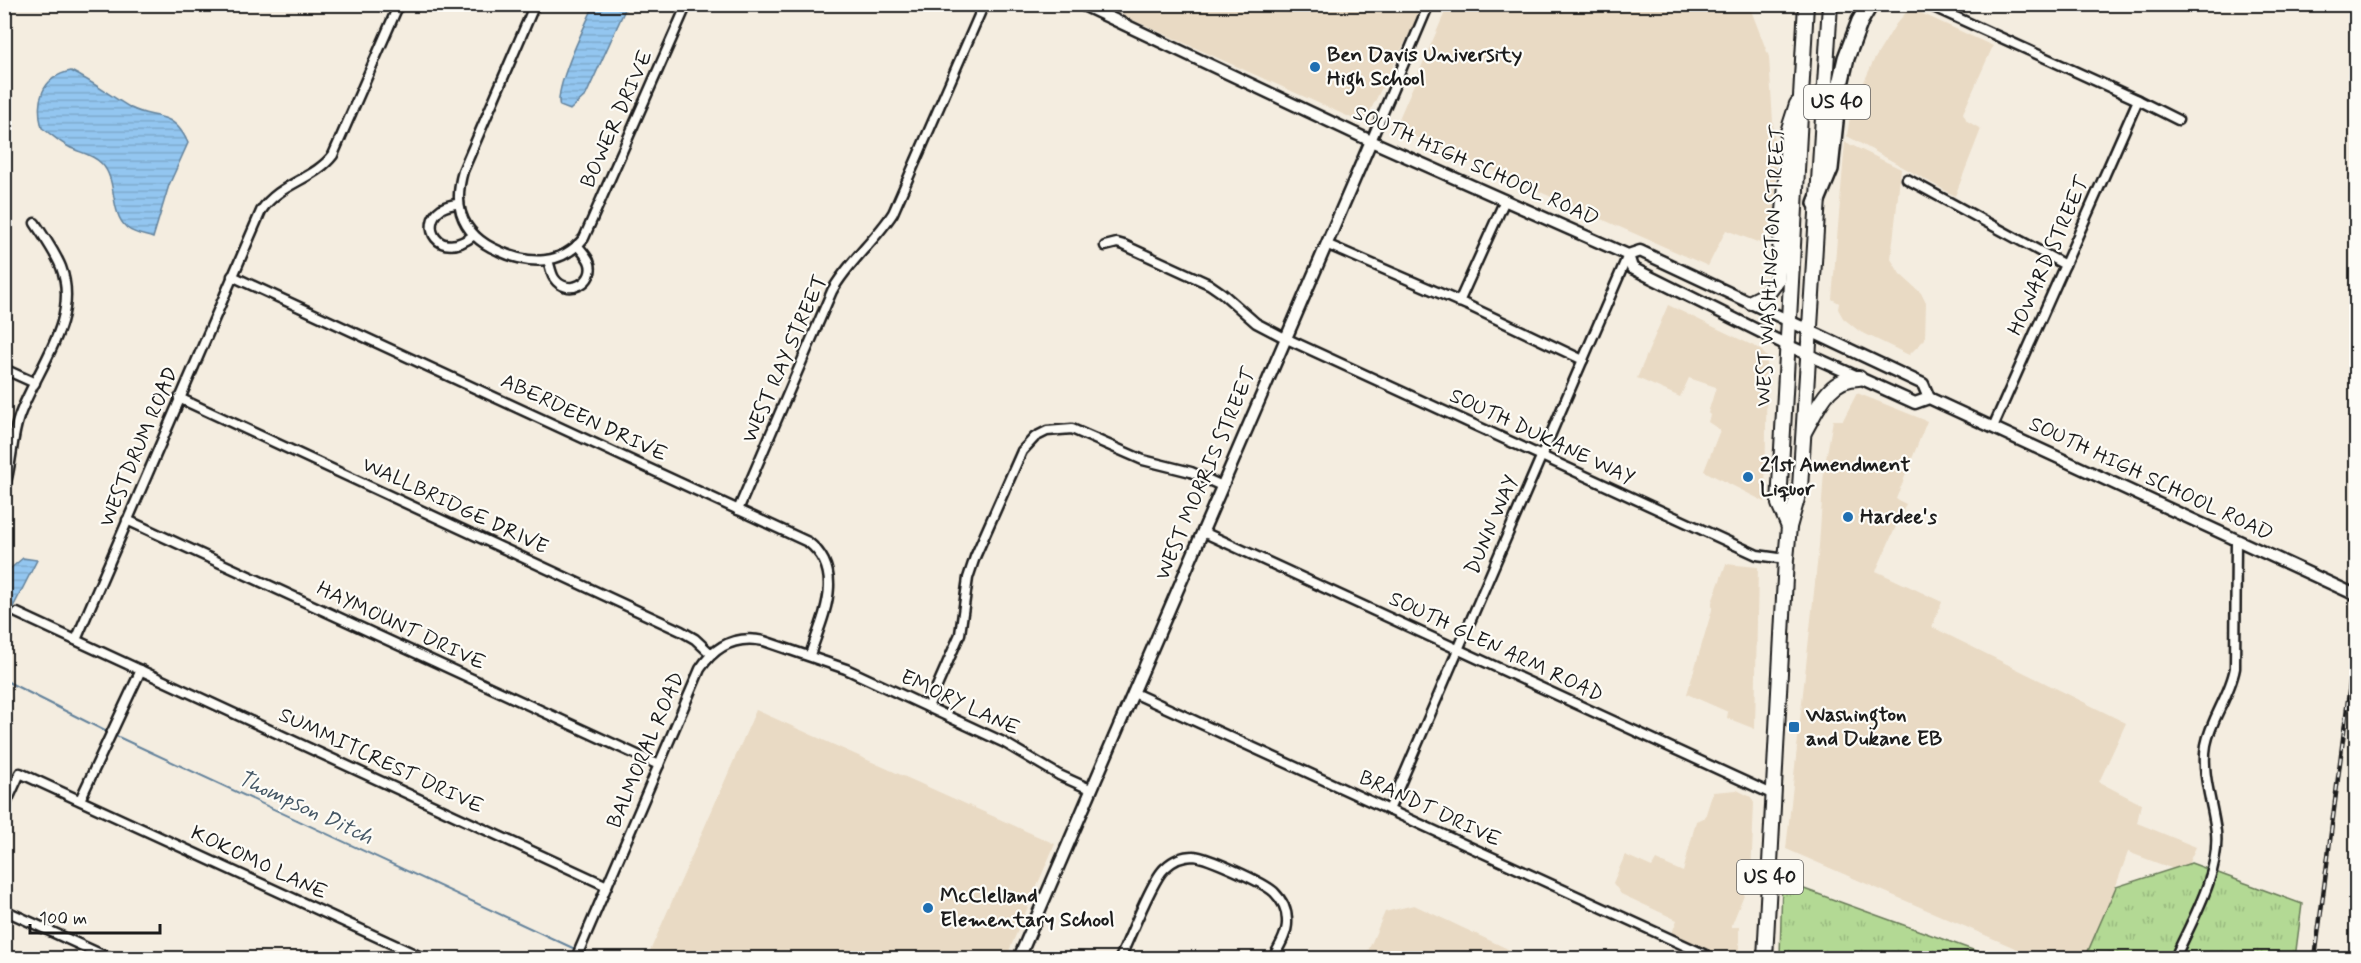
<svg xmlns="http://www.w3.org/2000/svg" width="2361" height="963" font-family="Mynerve,sans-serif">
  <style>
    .built { fill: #e9dac4 }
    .grass { fill: url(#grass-tufts); stroke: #687a58; stroke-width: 1.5 }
    .water { fill: url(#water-rules); stroke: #63829b; stroke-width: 1.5 }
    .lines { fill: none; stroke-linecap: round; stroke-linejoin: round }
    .stream { stroke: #63829b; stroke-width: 2 }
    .minor-casing { stroke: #1c1c1c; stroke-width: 13 }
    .tertiary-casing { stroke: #1c1c1c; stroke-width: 15 }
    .primary-casing { stroke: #1c1c1c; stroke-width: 18 }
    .motorway-casing { stroke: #1c1c1c; stroke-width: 20 }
    .minor { stroke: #fdfcf7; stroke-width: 8 }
    .tertiary { stroke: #fdfcf7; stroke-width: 10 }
    .primary { stroke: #fdfcf7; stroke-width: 14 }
    .motorway { stroke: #fdfcf7; stroke-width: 15 }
    .rail-casing { stroke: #1c1c1c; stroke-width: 4.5 }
    .rail { stroke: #fdfcf7; stroke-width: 2; stroke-dasharray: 7; stroke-linecap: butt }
    .poi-dot { fill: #1f6fb2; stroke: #fdfcf7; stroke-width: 2 }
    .labels { text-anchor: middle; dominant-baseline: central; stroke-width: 4.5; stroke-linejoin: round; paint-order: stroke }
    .shield { fill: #fdfcf7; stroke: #605f5e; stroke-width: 1.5 }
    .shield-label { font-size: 20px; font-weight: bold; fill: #1c1c1c }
    .poi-label { font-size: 21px; font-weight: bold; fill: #1c1c1c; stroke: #fdfcf7; text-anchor: start }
    .street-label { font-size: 21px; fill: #1c1c1c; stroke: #fdfcf7 }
    .water-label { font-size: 22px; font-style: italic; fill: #465866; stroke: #fdfcf7 }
  </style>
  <defs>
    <pattern id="grass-tufts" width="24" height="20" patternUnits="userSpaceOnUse" patternTransform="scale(1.5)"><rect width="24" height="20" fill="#b3d994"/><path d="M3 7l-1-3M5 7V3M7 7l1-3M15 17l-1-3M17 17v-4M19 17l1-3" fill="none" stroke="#99ba7f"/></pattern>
    <pattern id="water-rules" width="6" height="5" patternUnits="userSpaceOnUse" patternTransform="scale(1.5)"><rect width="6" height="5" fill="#93c6f0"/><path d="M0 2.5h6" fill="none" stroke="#7eaacd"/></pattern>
  </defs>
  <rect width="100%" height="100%" fill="#f4ede0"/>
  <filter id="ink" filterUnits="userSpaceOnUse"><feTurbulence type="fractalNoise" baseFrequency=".0167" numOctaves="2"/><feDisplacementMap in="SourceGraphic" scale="12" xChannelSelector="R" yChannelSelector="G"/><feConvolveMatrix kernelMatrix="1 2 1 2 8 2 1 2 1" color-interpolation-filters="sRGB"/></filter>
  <g filter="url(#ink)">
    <g class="built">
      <polygon points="1126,5 1418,4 1418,17 1367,117 1356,120 1122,15"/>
      <polygon points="1448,5 1749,5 1769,57 1775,155 1775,216 1760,243 1726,230 1708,266 1395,128"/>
      <polygon points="1910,8 1993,46 1963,113 1967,121 1981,129 1955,196 1847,136 1851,110 1874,60 1896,24"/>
      <polygon points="1845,142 1901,169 1891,259 1900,274 1921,293 1926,303 1925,339 1909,355 1859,331 1843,318 1838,309 1839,303 1832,299"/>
      <polygon points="1668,305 1760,349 1767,357 1765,502 1704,471 1720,430 1708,422 1710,415 1708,413 1716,387 1689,378 1680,397 1637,378"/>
      <polygon points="1857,393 1927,421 1896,499 1906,504 1876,571 1942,602 1932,627 2126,723 2099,782 2141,804 2137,823 2196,847 2184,873 2128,852 2111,900 2085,958 2038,958 1786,849 1819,546 1824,470 1833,420 1843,420"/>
      <polygon points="1726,564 1758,567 1755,729 1727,718 1728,712 1687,694 1712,610 1712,602"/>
      <polygon points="756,710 1055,844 1006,958 647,958"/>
      <polygon points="1737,790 1751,797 1754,803 1751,877 1731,927 1739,927 1739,954 1703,952 1670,938 1677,920 1621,894 1613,883 1625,855 1652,867 1656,860 1683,872 1696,821 1705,817 1713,792"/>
      <polygon points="1414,905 1525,957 1528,958 1365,958 1385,912"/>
    </g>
    <g class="grass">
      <polygon points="2191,863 2302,904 2295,958 2085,958 2116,887"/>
      <polygon points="1782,881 1995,958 1780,958"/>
    </g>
    <g class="water">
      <path d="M594 5H627L586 95 570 110 560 106C553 90 586 24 594 5Z"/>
      <path d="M71 71C93 82 111 96 131 108 144 115 156 114 167 119 177 123 184 134 188 143L169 185 153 238C145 235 134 234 127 228 109 212 118 181 102 164 93 154 80 153 69 147 59 142 51 134 42 128 35 102 41 77 71 71Z"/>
      <polygon points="23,558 37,560 5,623 5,573"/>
    </g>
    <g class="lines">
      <g class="stream">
        <polyline points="4,680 109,733"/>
        <polyline points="114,735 577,950"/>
        <polyline points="582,953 594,958"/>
      </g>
      <g class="minor-casing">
        <g id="minor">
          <path d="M535 4 463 171C459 185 457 199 461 213 467 232 482 244 499 251 529 265 561 266 584 238L687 4"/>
          <polyline points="1927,4 2138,100 2178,120"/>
          <polyline points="1371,141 1429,4"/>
          <polyline points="1907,179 2065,265"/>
          <path d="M459 203C453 205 446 205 441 209 419 224 438 263 474 235"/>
          <polyline points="1326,244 1467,305 1583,360"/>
          <polyline points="1105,246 1117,243 1124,245 1209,284 1222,293 1256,323 1285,338 1757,555 1786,559"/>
          <path d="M548 260C550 266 551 273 554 278 567 298 598 282 589 261 586 255 581 250 577 245"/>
          <path d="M232 276 808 542C847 572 822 618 810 655"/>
          <polyline points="1459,302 1505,200"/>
          <polyline points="4,369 35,383"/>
          <polyline points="179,398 681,631 695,639 711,654"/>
          <polyline points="1993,427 2138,100"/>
          <path d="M4 489C12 466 11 440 19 417 36 369 81 320 61 267 55 252 44 237 35 223"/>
          <path d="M738 510 832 291C848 262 875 241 893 213L984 4"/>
          <polyline points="127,520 659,765"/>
          <polyline points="1203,532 1774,795"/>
          <polyline points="17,613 607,886"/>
          <path d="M76 640 261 211C279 183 314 180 333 155L399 4"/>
          <polyline points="1134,693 1712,958"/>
          <polyline points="928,707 960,634 968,578 975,557 1022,451 1035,437 1047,431 1072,429 1143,460 1191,472 1222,486"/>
          <polyline points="80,800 141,670"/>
          <polyline points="4,808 20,773 423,958"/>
          <polyline points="1389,810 1628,255"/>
          <polyline points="4,910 109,958"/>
          <path d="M576 958 700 669C715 646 736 635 764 641L846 669 1003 742 1059 775 1092 790"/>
          <path d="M1120 958C1129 940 1152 879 1165 868 1173 860 1183 856 1194 856 1207 857 1263 882 1274 892 1281 899 1287 909 1287 920 1288 933 1279 947 1273 958"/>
          <path d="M2175 958C2192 920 2220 874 2216 832 2213 804 2201 774 2206 745 2211 718 2230 696 2235 668L2236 539"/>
        </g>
      </g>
      <g class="tertiary-casing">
        <g id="tertiary">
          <polyline points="1081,4 1371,141 1628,255 1640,251 1923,384 1929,398"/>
          <polyline points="1628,255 1632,268 1787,345 1915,403 1929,398 2356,595"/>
          <polyline points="1019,958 1371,141"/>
        </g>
      </g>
      <g class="primary-casing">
        <g id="primary">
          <polyline points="1751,302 1767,294 1777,281 1785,201 1788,132 1797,104"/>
          <path d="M1804 432C1818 408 1828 378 1859 378"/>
          <polyline points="1789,527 1779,504 1806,4"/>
          <polyline points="1765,958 1786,559 1789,527 1800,488 1830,4"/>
        </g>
      </g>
      <g class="motorway-casing">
        <polyline id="motorway" points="1816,203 1830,169 1838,93 1846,58 1860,21 1870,4"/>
      </g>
      <use href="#minor" class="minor"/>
      <use href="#tertiary" class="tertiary"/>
      <use href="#primary" class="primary"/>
      <use href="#motorway" class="motorway"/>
      <g class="rail-casing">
        <polyline id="rail" points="2315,958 2356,637"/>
      </g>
      <use href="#rail" class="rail"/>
    </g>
  </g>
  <g class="poi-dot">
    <circle cx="1315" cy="67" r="6"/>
    <circle cx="1748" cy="477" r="6"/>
    <circle cx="1848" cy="517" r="6"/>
    <rect x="1788" y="721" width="12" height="12" rx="3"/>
    <circle cx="928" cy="908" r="6"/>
  </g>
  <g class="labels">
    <g class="shield">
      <rect x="1804" y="85" width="66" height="34" rx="4.5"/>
      <rect x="1737" y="860" width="66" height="34" rx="4.5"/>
    </g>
    <g class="shield-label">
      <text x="1837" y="102">US 40</text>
      <text x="1770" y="877">US 40</text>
    </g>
    <g class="poi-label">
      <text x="1327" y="55">Ben Davis University<tspan x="1327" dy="24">High School</tspan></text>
      <text x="1760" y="465">21st Amendment<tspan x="1760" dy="24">Liquor</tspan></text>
      <text x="1860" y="517">Hardee's</text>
      <text x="1806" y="715">Washington<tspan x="1806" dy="24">and Dukane EB</tspan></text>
      <text x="940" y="896">McClelland<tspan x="940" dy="24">Elementary School</tspan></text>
    </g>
    <g class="street-label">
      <text transform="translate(617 119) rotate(-66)">BOWER DRIVE</text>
      <text transform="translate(1476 166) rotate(24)">SOUTH HIGH SCHOOL ROAD</text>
      <text transform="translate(2049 256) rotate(-66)">HOWARD STREET</text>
      <text transform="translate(1771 266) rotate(-87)">WEST WASHINGTON STREET</text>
      <text transform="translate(785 359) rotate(-66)">WEST RAY STREET</text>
      <text transform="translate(584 418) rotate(25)">ABERDEEN DRIVE</text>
      <text transform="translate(1542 437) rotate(25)">SOUTH DUKANE WAY</text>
      <text transform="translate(139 447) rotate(-67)">WESTDRUM ROAD</text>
      <text transform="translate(1206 474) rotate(-67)">WEST MORRIS STREET</text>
      <text transform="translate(2151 479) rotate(25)">SOUTH HIGH SCHOOL ROAD</text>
      <text transform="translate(455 506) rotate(25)">WALLBRIDGE DRIVE</text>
      <text transform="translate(1492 525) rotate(-67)">DUNN WAY</text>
      <text transform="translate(401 626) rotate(25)">HAYMOUNT DRIVE</text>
      <text transform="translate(1496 647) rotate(25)">SOUTH GLEN ARM ROAD</text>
      <text transform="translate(960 703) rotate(25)">EMORY LANE</text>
      <text transform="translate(646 750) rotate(-67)">BALMORAL ROAD</text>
      <text transform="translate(381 761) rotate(25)">SUMMITCREST DRIVE</text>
      <text transform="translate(1430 809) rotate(25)">BRANDT DRIVE</text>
      <text transform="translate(259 863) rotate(25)">KOKOMO LANE</text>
    </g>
    <g class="water-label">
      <text transform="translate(305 808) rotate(25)">Thompson Ditch</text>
    </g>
  </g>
  <rect width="2361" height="963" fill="none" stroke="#fdfcf7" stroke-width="24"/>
  <rect x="12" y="12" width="2337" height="939" fill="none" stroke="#1c1c1c" stroke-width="2" filter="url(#ink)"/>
  <path d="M30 924v9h130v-9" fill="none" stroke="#1c1c1c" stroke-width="3"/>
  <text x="39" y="924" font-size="18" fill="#1c1c1c" stroke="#fdfcf7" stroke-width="4.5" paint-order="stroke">100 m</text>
</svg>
